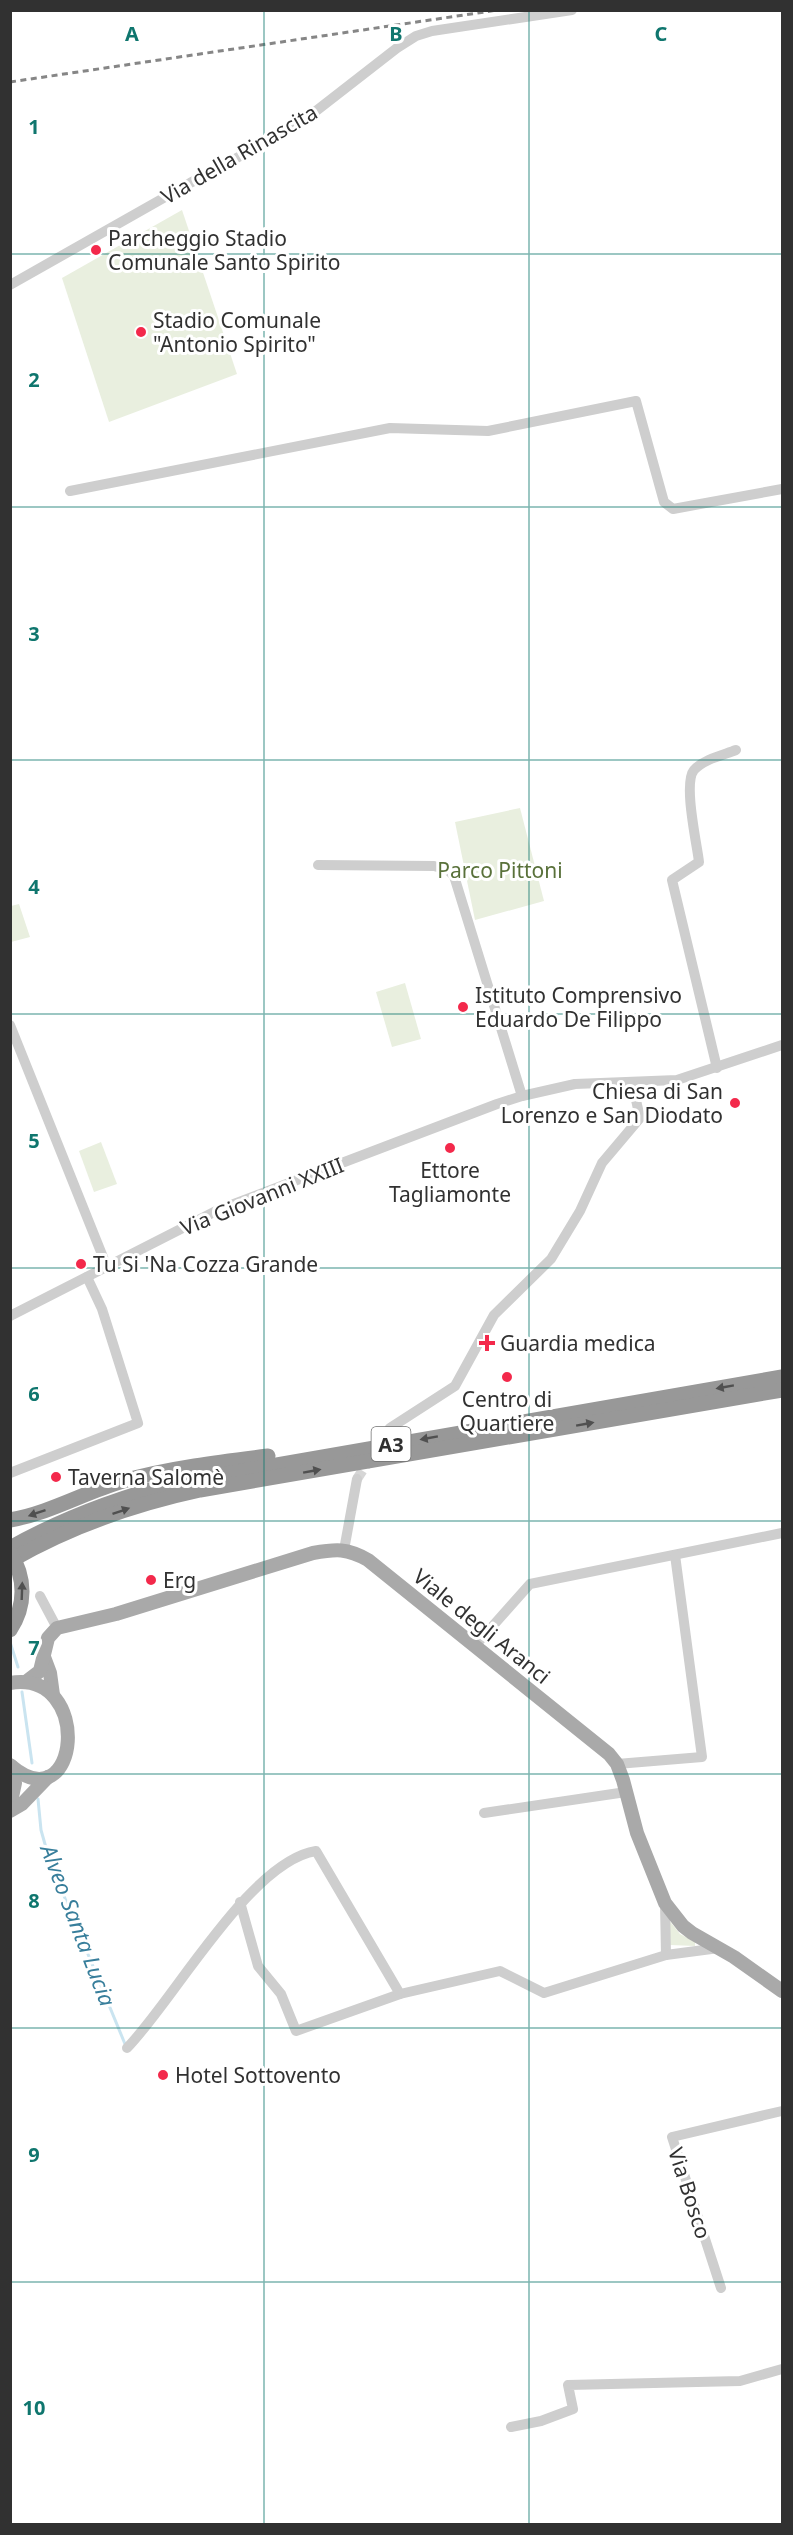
<svg xmlns="http://www.w3.org/2000/svg" width="793" height="2535" font-family="'Noto Sans',sans-serif">
  <style>
    .green { fill: #e9efdf }
    .lines { fill: none; stroke-linecap: round; stroke-linejoin: round }
    .stream { stroke: #cae4f0; stroke-width: 3 }
    .minor-tunnel { stroke: #d6d6d6; stroke-width: 10; stroke-dasharray: 10 5; stroke-linecap: butt }
    .minor { stroke: #cecece; stroke-width: 10 }
    .major { stroke: #a9a9a9; stroke-width: 14 }
    .highway { stroke: #989898; stroke-width: 15 }
    .rail { stroke: #868686; stroke-width: 3; stroke-dasharray: 6 4.5; stroke-linecap: butt }
    .highway-bridge { stroke: #989898; stroke-width: 15 }
    .oneway { fill: #505050 }
    .grid { fill: none; stroke: #0f766e; stroke-width: 1.5; stroke-opacity: 0.55 }
    .poi-dot { fill: #f3294b; stroke: #fff; stroke-width: 2 }
    .labels { text-anchor: middle; dominant-baseline: central; stroke-width: 6; stroke-linejoin: round; paint-order: stroke }
    .shield { fill: #fff; stroke: #6f6f6f; stroke-width: 1.5 }
    .shield-label { font-size: 20px; font-weight: bold; fill: #313131 }
    .street-label { font-size: 21px; fill: #313131; stroke: #fff }
    .poi-label { font-size: 21px; fill: #313131; stroke: #fff; text-anchor: start }
    .park-label { font-size: 21px; fill: #59713a; stroke: #fff }
    .water-label { font-size: 22px; font-style: italic; fill: #377e9b; stroke: #fff }
    .grid-label { font-size: 20px; text-anchor: middle; font-weight: bold; fill: #0f766e; stroke: #fff; stroke-width: 6; stroke-linejoin: round; paint-order: stroke }
  </style>
  <rect width="100%" height="100%" fill="#fff"/>
  <g class="green">
    <polygon points="182,210 237,374 109,422 62,278"/>
    <polygon points="520,808 544,901 475,920 455,822"/>
    <polygon points="19,904 30,937 11,942 11,906"/>
    <polygon points="405,983 421,1039 392,1047 376,992"/>
    <polygon points="101,1142 117,1184 94,1192 79,1151"/>
    <polygon points="668,1919 680,1934 695,1942 695,1946 670,1945"/>
  </g>
  <g class="lines">
    <g class="stream">
      <polyline points="10,1642 18,1667"/>
      <polyline points="22,1692 32,1763"/>
      <polyline points="38,1799 41,1830 50,1862 125,2044"/>
    </g>
    <polyline class="minor-tunnel" points="357,1479 390,1428"/>
    <g class="minor">
      <polyline points="10,285 190,183 298,125 397,48 416,36 432,31 572,10"/>
      <polyline points="70,491 390,428 488,431 636,401 664,502 673,509 782,489"/>
      <polyline points="318,865 434,866 448,870 454,876 522,1096"/>
      <polyline points="10,1025 107,1267"/>
      <path d="M717 1068 672 880 699 862C697 844 683 783 694 770 704 759 723 755 736 750"/>
      <polyline points="10,1316 218,1210 497,1104 522,1096 575,1084 677,1080 782,1045"/>
      <polyline points="390,1428 455,1386 494,1315 551,1259 580,1211 602,1163 640,1118 632,1082"/>
      <polyline points="10,1473 138,1423 102,1309 87,1277"/>
      <polyline points="344,1550 357,1479"/>
      <polyline points="40,1596 57,1628"/>
      <polyline points="474,1647 530,1584 782,1533"/>
      <polyline points="617,1764 702,1757 675,1555"/>
      <polyline points="484,1813 626,1792"/>
      <polyline points="240,1902 258,1966 281,1994 296,2031 400,1994"/>
      <polyline points="665,1903 666,1955 719,1948"/>
      <path d="M127 2048C174 2000 250 1861 316 1851L400 1994 500 1971 544 1993 666 1955"/>
      <polyline points="721,2288 672,2137 782,2111"/>
      <polyline points="511,2427 541,2421 573,2409 568,2385 740,2381 782,2369"/>
    </g>
    <g class="major">
      <polyline points="44,1657 50,1673 53,1695"/>
      <path d="M27 1681 40 1671 48 1638 57 1628 116 1614 313 1553C336 1549 347 1548 368 1560L609 1754 617 1764 623 1780 637 1833 665 1903 683 1926 692 1933 734 1957 782 1991"/>
      <path d="M10 1683C94 1669 80 1825 10 1765"/>
      <polyline points="10,1806 15,1783 11,1766"/>
      <polyline points="10,1811 22,1804 48,1777"/>
    </g>
    <g class="highway">
      <path d="M10 1520C50 1513 85 1492 123 1481 170 1468 219 1462 268 1456"/>
      <path d="M10 1548C63 1518 121 1497 179 1482L782 1377"/>
      <path d="M10 1561C69 1527 135 1504 200 1490L782 1390"/>
    </g>
    <polyline class="rail" points="10,82 498,10"/>
    <path class="highway-bridge" d="M10 1553C26 1577 26 1606 10 1630"/>
  </g>
  <defs><path id="oneway-solid" d="M-6-.8H1V-3.2L6.5 0L1 3.2V.8H-6Z" transform="scale(1.5)"/></defs>
  <g class="oneway">
    <use href="#oneway-solid" transform="translate(725 1387) rotate(170)"/>
    <use href="#oneway-solid" transform="translate(585 1424) rotate(-10)"/>
    <use href="#oneway-solid" transform="translate(429 1438) rotate(170)"/>
    <use href="#oneway-solid" transform="translate(312 1471) rotate(-10)"/>
    <use href="#oneway-solid" transform="translate(121 1511) rotate(-19)"/>
    <use href="#oneway-solid" transform="translate(37 1513) rotate(161)"/>
    <use href="#oneway-solid" transform="translate(22 1591) rotate(-88)"/>
  </g>
  <path class="grid" d="M264 10V2524M529 10V2524M10 254H782M10 507H782M10 760H782M10 1014H782M10 1268H782M10 1521H782M10 1774H782M10 2028H782M10 2282H782"/>
  <g class="poi-dot">
    <circle cx="96" cy="250" r="6"/>
    <circle cx="141" cy="332" r="6"/>
    <circle cx="463" cy="1007" r="6"/>
    <circle cx="735" cy="1103" r="6"/>
    <circle cx="450" cy="1148" r="6"/>
    <circle cx="81" cy="1264" r="6"/>
    <path d="M484 1334h6v6h6v6h-6v6h-6v-6h-6v-6h6z"/>
    <circle cx="507" cy="1377" r="6"/>
    <circle cx="56" cy="1477" r="6"/>
    <circle cx="151" cy="1580" r="6"/>
    <circle cx="163" cy="2075" r="6"/>
  </g>
  <g class="labels">
    <rect class="shield" x="371.5" y="1427" width="39" height="34" rx="4.5"/>
    <g class="shield-label">
      <text x="391" y="1444">A3</text>
    </g>
    <g class="street-label">
      <text transform="translate(239 154) rotate(-30)">Via della Rinascita</text>
      <text transform="translate(262 1196) rotate(-22)">Via Giovanni XXIII</text>
      <text transform="translate(482 1626) rotate(39)">Viale degli Aranci</text>
      <text transform="translate(690 2193) rotate(72)">Via Bosco</text>
    </g>
    <g class="poi-label">
      <text x="108" y="238">Parcheggio Stadio<tspan x="108" dy="24">Comunale Santo Spirito</tspan></text>
      <text x="153" y="320">Stadio Comunale<tspan x="153" dy="24">"Antonio Spirito"</tspan></text>
      <text x="475" y="995">Istituto Comprensivo<tspan x="475" dy="24">Eduardo De Filippo</tspan></text>
      <text x="723" y="1091" text-anchor="end">Chiesa di San<tspan x="723" dy="24">Lorenzo e San Diodato</tspan></text>
      <text x="450" y="1170" text-anchor="middle">Ettore<tspan x="450" dy="24">Tagliamonte</tspan></text>
      <text x="93" y="1264">Tu Si 'Na Cozza Grande</text>
      <text x="500" y="1343">Guardia medica</text>
      <text x="507" y="1399" text-anchor="middle">Centro di<tspan x="507" dy="24">Quartiere</tspan></text>
      <text x="68" y="1477">Taverna Salomè</text>
      <text x="163" y="1580">Erg</text>
      <text x="175" y="2075">Hotel Sottovento</text>
    </g>
    <g class="park-label">
      <text x="500" y="870">Parco Pittoni</text>
    </g>
    <g class="water-label">
      <text transform="translate(79 1925) rotate(69)">Alveo Santa Lucia</text>
    </g>
  </g>
  <g class="grid-label">
    <text x="132" y="41">A</text>
    <text x="396" y="41">B</text>
    <text x="661" y="41">C</text>
    <text x="34" y="134">1</text>
    <text x="34" y="387">2</text>
    <text x="34" y="641">3</text>
    <text x="34" y="894">4</text>
    <text x="34" y="1148">5</text>
    <text x="34" y="1401">6</text>
    <text x="34" y="1655">7</text>
    <text x="34" y="1908">8</text>
    <text x="34" y="2162">9</text>
    <text x="34" y="2415">10</text>
  </g>
  <rect width="793" height="2535" fill="none" stroke="#313131" stroke-width="24"/>
</svg>
